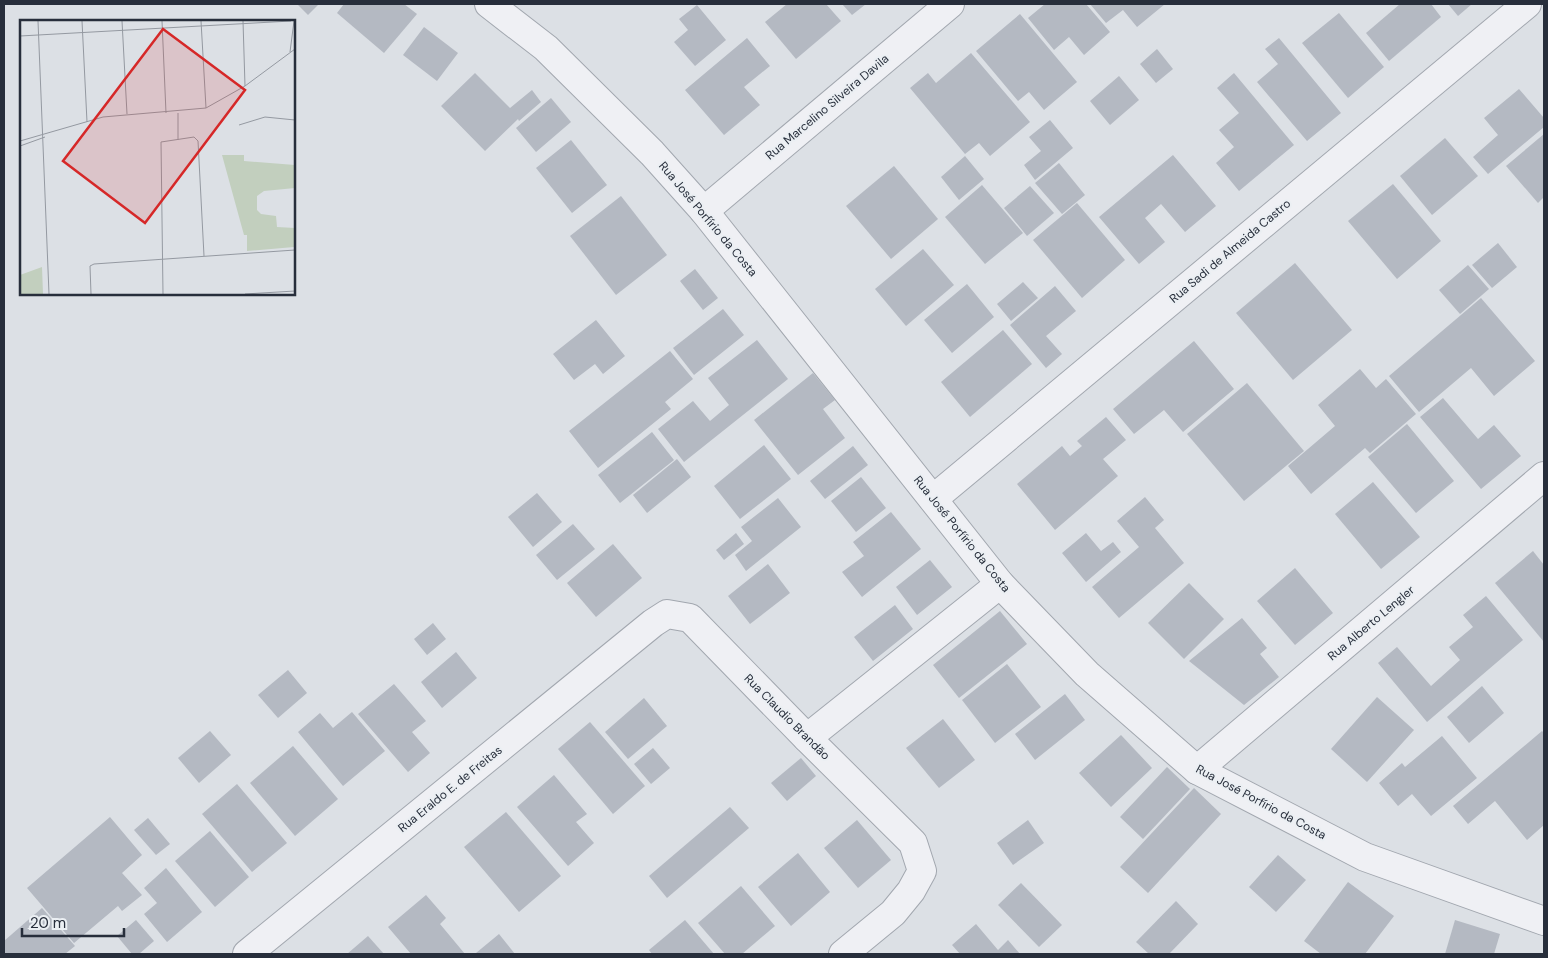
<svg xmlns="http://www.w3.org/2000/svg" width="1548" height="958" font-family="'DM Sans',sans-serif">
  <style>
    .building { fill: #b4b9c2 }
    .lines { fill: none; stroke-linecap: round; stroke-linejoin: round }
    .minor-casing { stroke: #a2a7af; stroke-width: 30 }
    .minor { stroke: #eff0f4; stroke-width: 28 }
    .labels { text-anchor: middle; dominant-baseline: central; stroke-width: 4; stroke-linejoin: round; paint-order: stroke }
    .street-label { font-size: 12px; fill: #272e3b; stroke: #ebeff3 }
    .inset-road { fill: none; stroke: #9499a1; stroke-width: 1 }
    .view { fill: #d62828; fill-opacity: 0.15; stroke: #d62828; stroke-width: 2.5 }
    .inset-edge { fill: none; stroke: #272e3b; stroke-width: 2.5 }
  </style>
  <rect width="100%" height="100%" fill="#dce0e5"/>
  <g class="building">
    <polygon points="297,4 319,4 308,15"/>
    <polygon points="344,4 404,4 417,14 384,53 337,13"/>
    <polygon points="787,4 826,4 841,21 796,59 765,22"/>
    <polygon points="842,4 866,4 852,15"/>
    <polygon points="1045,4 1086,4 1110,32 1084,55 1069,37 1054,50 1028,18"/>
    <polygon points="1090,4 1165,4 1137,27 1123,10 1106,23"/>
    <polygon points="1400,4 1431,4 1441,17 1389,61 1366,33"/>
    <polygon points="1448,4 1472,4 1458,16"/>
    <polygon points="697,5 726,40 695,66 674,42 688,30 679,19"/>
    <polygon points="1339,13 1384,67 1348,98 1302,43"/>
    <polygon points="1020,14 1077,82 1044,110 1029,92 1018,101 976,51"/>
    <polygon points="424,27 458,53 437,81 403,55"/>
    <polygon points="747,38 770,66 744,87 760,105 724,135 685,90"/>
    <polygon points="1279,38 1341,113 1307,141 1257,82 1278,64 1265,49"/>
    <polygon points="1157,49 1173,69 1156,83 1140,64"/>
    <polygon points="971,53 1030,122 990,156 979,143 965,154 910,88 928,73 936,83"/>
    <polygon points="475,73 510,108 532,90 541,102 519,121 518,119 485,151 441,106"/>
    <polygon points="1234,73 1294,145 1239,191 1216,163 1234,147 1219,130 1239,113 1217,88"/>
    <polygon points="1119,76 1139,100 1110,125 1090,101"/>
    <polygon points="1519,89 1544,118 1544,127 1488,174 1473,157 1498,135 1484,118"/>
    <polygon points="551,98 571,122 536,152 516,128"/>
    <polygon points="1050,120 1073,148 1035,180 1024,165 1041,151 1029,137"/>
    <polygon points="1544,134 1544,197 1538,203 1506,166"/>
    <polygon points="1445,138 1478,176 1432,215 1400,176"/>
    <polygon points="571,140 607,185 572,213 536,168"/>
    <polygon points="1173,155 1216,206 1185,232 1161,204 1145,218 1165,242 1139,264 1099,217"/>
    <polygon points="965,156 984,179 959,200 941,177"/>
    <polygon points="1059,163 1085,195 1062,214 1035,183"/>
    <polygon points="894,166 938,219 891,259 846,206"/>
    <polygon points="1393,184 1441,241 1397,279 1348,221"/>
    <polygon points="982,185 1023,233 985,264 945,217"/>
    <polygon points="1030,186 1054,213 1027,236 1004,208"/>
    <polygon points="621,196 667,255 616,295 570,236"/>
    <polygon points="1077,203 1125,260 1082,298 1033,240"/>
    <polygon points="1498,243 1517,267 1492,288 1472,265"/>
    <polygon points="923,249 954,285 906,326 875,289"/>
    <polygon points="1295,263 1352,330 1293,380 1236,313"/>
    <polygon points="1468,265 1489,289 1460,314 1439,290"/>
    <polygon points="695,269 718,298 703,310 680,281"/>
    <polygon points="1023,282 1038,298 1011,321 997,304"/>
    <polygon points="967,284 994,317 952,353 924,320"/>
    <polygon points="1055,286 1076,311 1046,336 1062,354 1046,368 1010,325"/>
    <polygon points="1481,298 1535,361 1494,396 1471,368 1419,412 1389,376"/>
    <polygon points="723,309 744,335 694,375 673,348"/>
    <polygon points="596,320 625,356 603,374 595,364 574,380 553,354"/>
    <polygon points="1003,330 1032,364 970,417 941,382"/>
    <polygon points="757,340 788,379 684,462 658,429 693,401 710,421 729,405 708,378"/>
    <polygon points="1194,341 1234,389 1183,432 1164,410 1134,434 1113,409"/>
    <polygon points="670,351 693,379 665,402 671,409 598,468 569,431"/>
    <polygon points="1360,369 1376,388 1386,379 1416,414 1370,453 1365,448 1311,494 1288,466 1335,426 1318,405"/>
    <polygon points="813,373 835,400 823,409 845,438 798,475 754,420"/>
    <polygon points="1247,383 1304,451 1244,501 1187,434"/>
    <polygon points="1443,398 1478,439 1494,425 1521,456 1481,489 1420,417"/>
    <polygon points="1106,417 1126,440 1103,459 1118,476 1055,530 1017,484 1062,446 1070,456 1082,446 1077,441"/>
    <polygon points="1407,424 1454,481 1416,513 1368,457"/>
    <polygon points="652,432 674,460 620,503 598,475"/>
    <polygon points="764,445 791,479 740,519 714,486"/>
    <polygon points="853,446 868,465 825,499 810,481"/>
    <polygon points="677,459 691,477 647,513 633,495"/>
    <polygon points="861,477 886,508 856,532 831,501"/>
    <polygon points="1373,482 1420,537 1381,569 1335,514"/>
    <polygon points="537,493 562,522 533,547 508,517"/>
    <polygon points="1145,497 1164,520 1155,528 1184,563 1119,618 1092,587 1139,547 1117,521"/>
    <polygon points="778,498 801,527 746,571 735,555 752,541 741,527"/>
    <polygon points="891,512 921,549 862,597 842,572 864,556 853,542"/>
    <polygon points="573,524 595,549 557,580 536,555"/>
    <polygon points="736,533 744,544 724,560 716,550"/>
    <polygon points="1086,533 1101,551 1113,542 1121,552 1086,582 1062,553"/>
    <polygon points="613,544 642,578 596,617 567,583"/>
    <polygon points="1533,551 1544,565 1544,642 1495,583"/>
    <polygon points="930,560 952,587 917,615 896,587"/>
    <polygon points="768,564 790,593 750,624 728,596"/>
    <polygon points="1295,568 1333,613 1295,645 1257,601"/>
    <polygon points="1189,583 1224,619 1184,659 1148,623"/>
    <polygon points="1486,596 1523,640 1427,722 1378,663 1397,647 1431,686 1460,660 1449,647 1473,627 1463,615"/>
    <polygon points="895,605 913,629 873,661 854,637"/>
    <polygon points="1000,611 1027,644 959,698 933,665"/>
    <polygon points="1242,618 1267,648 1260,654 1279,677 1244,705 1189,661"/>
    <polygon points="433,623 446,639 427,655 414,639"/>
    <polygon points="456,652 477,678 442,708 421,682"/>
    <polygon points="1007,664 1041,707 995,743 962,700"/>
    <polygon points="288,670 307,693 278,718 258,695"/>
    <polygon points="394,684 426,721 412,732 430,753 408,772 358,714"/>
    <polygon points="1482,686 1504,713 1469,743 1447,717"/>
    <polygon points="1065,694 1085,720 1035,760 1015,734"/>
    <polygon points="1377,697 1414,730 1367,782 1331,749"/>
    <polygon points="644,698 667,726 628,759 605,732"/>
    <polygon points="352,712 385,751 343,786 298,732 320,713 333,728"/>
    <polygon points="943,719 975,760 939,788 906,748"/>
    <polygon points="590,722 645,786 613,814 558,749"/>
    <polygon points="210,731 231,755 199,783 178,758"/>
    <polygon points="1542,731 1544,733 1544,825 1527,840 1495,801 1468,824 1453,806"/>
    <polygon points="1121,735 1152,768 1111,807 1079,773"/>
    <polygon points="1442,736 1477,778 1431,816 1412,794 1398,806 1379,783 1402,763 1405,767"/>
    <polygon points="293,746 338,799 295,836 250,783"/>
    <polygon points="653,748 670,768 651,784 634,764"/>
    <polygon points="801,758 816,776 787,801 771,783"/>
    <polygon points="1167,767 1190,789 1143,839 1120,817"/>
    <polygon points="554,775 587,814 576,822 594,843 568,866 517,807"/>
    <polygon points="237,784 287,843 252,872 202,814"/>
    <polygon points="1194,788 1221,814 1148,893 1120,867"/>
    <polygon points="730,807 749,828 667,898 649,876"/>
    <polygon points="506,812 561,876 519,912 464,847"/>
    <polygon points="110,817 142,855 122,873 142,895 122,911 118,906 74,943 27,888"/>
    <polygon points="148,818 170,844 156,855 134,830"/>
    <polygon points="857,820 891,860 858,888 824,848"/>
    <polygon points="1028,820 1044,843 1013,865 997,843"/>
    <polygon points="210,831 249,877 215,907 175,861"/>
    <polygon points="798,853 830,892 791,926 758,887"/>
    <polygon points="1278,855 1306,880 1276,912 1249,887"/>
    <polygon points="166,868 202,912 167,942 144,914 157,903 144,888"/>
    <polygon points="1348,882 1394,916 1365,954 1321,954 1304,941"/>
    <polygon points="1021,883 1062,925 1039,947 998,905"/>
    <polygon points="741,886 775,926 742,954 725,954 698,923"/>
    <polygon points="426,895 446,918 440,924 465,954 411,954 388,927"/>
    <polygon points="1176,901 1198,924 1169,954 1149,954 1136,942"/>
    <polygon points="42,908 75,946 65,954 4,954 4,941"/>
    <polygon points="136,920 154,941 139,954 132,954 117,936"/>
    <polygon points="685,920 714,954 652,954 649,950"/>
    <polygon points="1455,920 1500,934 1494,954 1445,954"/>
    <polygon points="976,924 998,950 1008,940 1020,954 960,954 952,945"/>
    <polygon points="499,934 515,954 477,954 476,953"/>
    <polygon points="368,936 384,954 347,954"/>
  </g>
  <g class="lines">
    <g class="minor-casing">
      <g id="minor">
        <polyline points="489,4 546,48 652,153 704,211 1000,584 1087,674 1197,770 1365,857 1544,921"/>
        <polyline points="704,211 950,4"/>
        <polyline points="933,499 1527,4"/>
        <polyline points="807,738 1000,584"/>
        <polyline points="1197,770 1544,476"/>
        <polyline points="247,954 653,623 667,614 690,618 807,738 913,843 922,871 911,891 893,913 843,954"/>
      </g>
    </g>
    <use href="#minor" class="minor"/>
  </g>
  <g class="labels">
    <g class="street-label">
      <text transform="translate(827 107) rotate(-40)">Rua Marcelino Silveira Davila</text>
      <text transform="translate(708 219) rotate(50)">Rua José Porfírio da Costa</text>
      <text transform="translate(1230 251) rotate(-40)">Rua Sadi de Almeida Castro</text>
      <text transform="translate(962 534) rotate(51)">Rua José Porfírio da Costa</text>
      <text transform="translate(1371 623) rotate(-40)">Rua Alberto Lengler</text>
      <text transform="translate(787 717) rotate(45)">Rua Claudio Brandão</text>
      <text transform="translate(450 789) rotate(-39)">Rua Eraldo E. de Freitas</text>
      <text transform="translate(1261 802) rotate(28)">Rua José Porfírio da Costa</text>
    </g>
  </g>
  <g transform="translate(20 20)">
    <rect width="275" height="275" fill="#dce0e5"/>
    <path d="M202 135H224V141L275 145V168L244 171 237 176V190L241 194 256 196 257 207 275 208 274 227 227 231V215H224ZM22 247 23 274H0V255Z" fill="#c2cfbe"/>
    <path class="inset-road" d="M18 1 29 274M62 1 67 102M102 1 107 94M142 1 146 93M181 1 186 88M223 1 225 66M0 16 271 1M270 32 274 1M158 93V120M219 105 245 97 275 100M0 121 83 97 186 88 225 66 275 29M0 126 25 117M71 274 70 246 74 244 275 230M143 274 141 122 174 117 178 121 184 236M225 274 275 271"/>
    <path class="view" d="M143 9 225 70 125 203 43 141Z"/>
    <rect width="275" height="275" class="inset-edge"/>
  </g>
  <rect width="1548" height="958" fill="none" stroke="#272e3b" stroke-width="10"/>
  <path d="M22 928v8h102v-8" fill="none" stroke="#272e3b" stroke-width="2.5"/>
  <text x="30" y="928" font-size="15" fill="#272e3b" stroke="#ebeff3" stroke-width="4" paint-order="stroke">20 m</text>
</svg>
